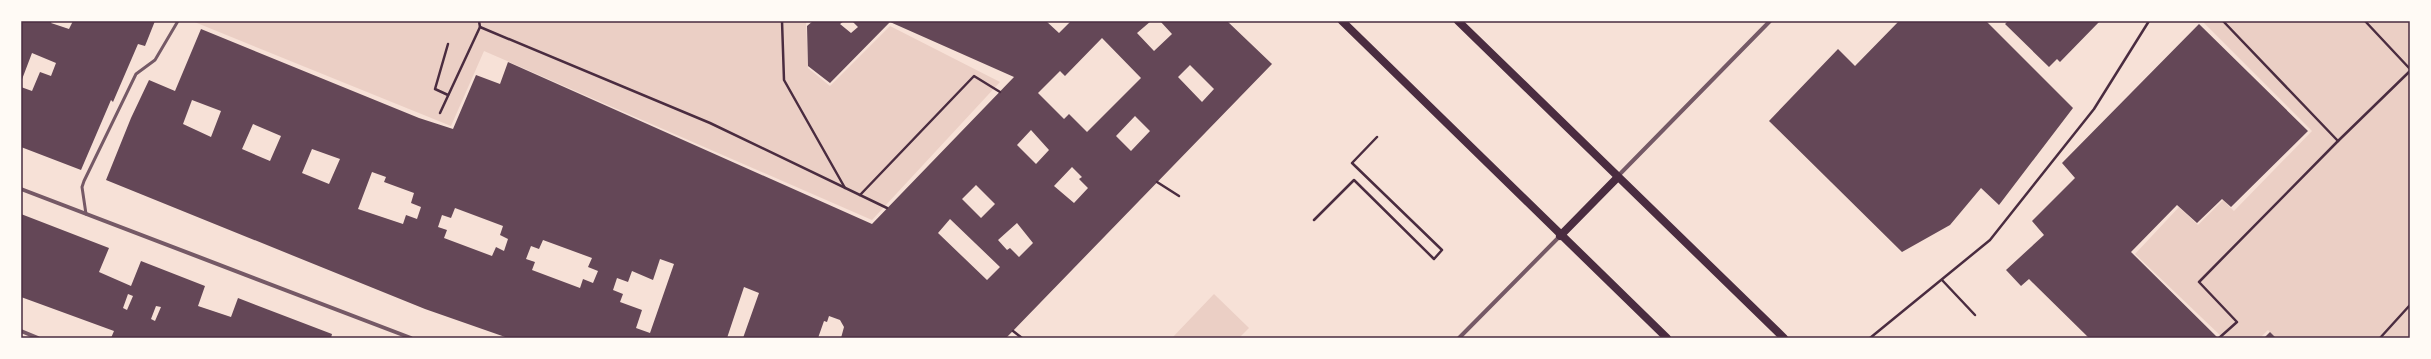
<svg xmlns="http://www.w3.org/2000/svg" width="2431" height="359" font-family="'Work Sans',sans-serif">
  <style>
    .green { fill: #ebcfc5 }
    .building { fill: #644757; fill-rule: evenodd }
    .lines { fill: none; stroke-linecap: round; stroke-linejoin: round }
    .path { stroke: #4a2c40; stroke-width: 2.5 }
    .service { stroke: #755966; stroke-width: 3 }
    .minor { stroke: #755966; stroke-width: 4 }
    .secondary { stroke: #4a2c40; stroke-width: 8 }
    .neatline { fill: none; stroke: #4a2c40; stroke-width: 1.5 }
  </style>
  <rect width="100%" height="100%" fill="#f7e1d7"/>
  <g class="green">
    <polygon points="192,21 806,21 808,68 830,86 890,26 1000,82 872,220 484,51 451,126"/>
    <polygon points="2202,21 2410,21 2410,338 2276,338 2268,330 2260,338 2223,338 2135,254 2179,207 2198,225 2223,200 2234,211 2312,131"/>
    <polygon points="1214,294 1249,328 1239,338 1172,338"/>
  </g>
  <g class="building">
    <polygon points="21,21 52,21 51,23 69,29 73,21 155,21 145,46 138,44 113,102 111,100 81,170 21,147 21,87 32,91 40,72 51,76 56,63 32,53 21,82"/>
    <path d="M813 21H844L840 24 851 33 858 27 852 21H1046L1059 33 1071 21H1151L1137 33 1154 51 1172 34 1160 21H1227L1272 64 1006 338H841L844 327 840 320 829 316 827 322 824 321 818 338H743L759 293 744 287 727 338H508L425 309 106 180 131 118 149 80 175 91 201 29 419 118 453 129 476 75 500 84 508 62 872 224 1014 77 890 22 830 83 808 66 807 26ZM1102 38 1141 78 1087 132 1069 114 1064 119 1038 93 1060 71 1065 76ZM1190 65 1214 89 1202 102 1178 77ZM192 100 221 111 211 137 183 124ZM1135 116 1150 131 1131 151 1116 136ZM253 124 281 136 270 161 242 149ZM1031 130 1049 150 1036 164 1017 145ZM312 149 340 159 329 184 302 173ZM1072 167 1082 177 1079 179 1088 188 1074 203 1054 186ZM372 172 386 177 384 182 414 193 411 203 421 207 417 219 406 215 403 224 358 209ZM976 185 995 204 981 218 962 199ZM455 208 503 226 500 235 508 239 504 251 496 247 492 256 444 238 447 230 438 227 442 215 451 218ZM950 219 1000 267 987 280 938 233ZM1017 223 1033 243 1019 257 1010 248 1007 250 998 240ZM543 240 592 258 588 267 598 271 593 283 583 279 580 288 532 270 535 262 526 259 531 246 539 249ZM660 259 674 264 650 333 636 328 642 310 620 302 623 294 613 290 617 278 628 282 632 271 653 280Z"/>
    <polygon points="1899,21 1986,21 2073,108 1999,205 1981,188 1950,225 1902,252 1769,121 1838,49 1855,66"/>
    <polygon points="2008,21 2100,21 2060,62 2057,59 2049,67 2005,24"/>
    <polygon points="2199,24 2308,131 2231,207 2222,199 2197,223 2177,205 2131,252 2218,338 2089,338 2029,279 2021,286 2006,270 2044,235 2032,221 2075,178 2062,163"/>
    <path d="M21 214 109 248 99 272 131 286 141 261 205 286 198 306 231 317 238 298 332 334 331 338H111L114 331 21 297ZM128 294 133 296 127 310 123 308ZM156 306 161 307 155 321 151 319Z"/>
    <polygon points="2270,332 2276,338 2264,338"/>
  </g>
  <g class="lines">
    <g class="path">
      <polyline points="782,21 784,80 845,188"/>
      <polyline points="2223,21 2338,141 2410,71"/>
      <polyline points="2365,21 2410,69"/>
      <polyline points="480,27 710,123 887,208"/>
      <polyline points="448,44 435,89 448,95"/>
      <polyline points="440,113 480,27 479,21"/>
      <polyline points="1157,182 1179,196"/>
      <polyline points="860,195 974,76 1000,92"/>
      <polyline points="1314,220 1354,180 1434,259 1442,250 1352,163 1377,137"/>
      <polyline points="1942,280 1975,315"/>
      <polyline points="1013,331 1022,338"/>
      <polyline points="1870,338 1990,240 2094,109 2149,21"/>
      <polyline points="2219,338 2237,322 2199,282 2338,141"/>
      <polyline points="2380,338 2410,305"/>
    </g>
    <polyline class="service" points="86,214 82,187 84,181 136,74 155,60 178,21"/>
    <g class="minor">
      <polyline points="1617,177 1770,21"/>
      <polyline points="21,189 411,338"/>
      <polyline points="21,331 38,338"/>
      <polyline points="1459,338 1560,236"/>
    </g>
    <g class="secondary">
      <polyline points="1342,21 1667,338"/>
      <polyline points="1458,21 1784,338"/>
      <polyline points="1560,236 1617,178"/>
    </g>
  </g>
  <rect width="2431" height="359" fill="none" stroke="#fffaf5" stroke-width="44"/>
  <rect x="22" y="22" width="2387" height="315" class="neatline"/>
</svg>
